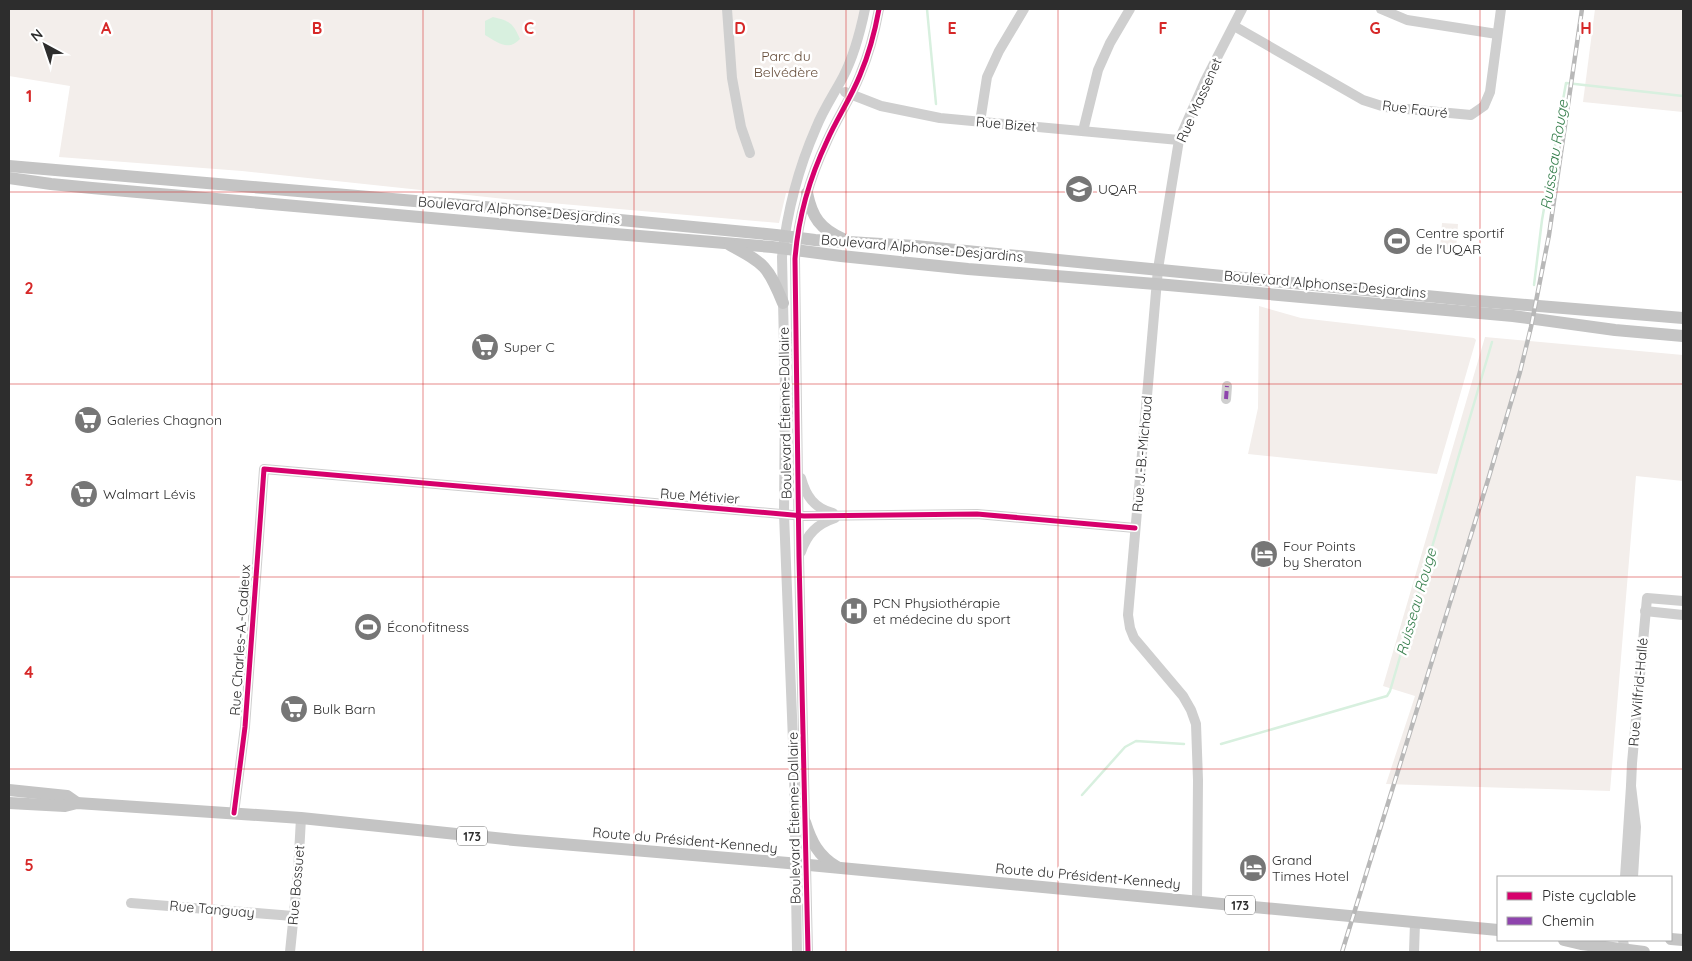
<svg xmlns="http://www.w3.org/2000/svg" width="1692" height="961" font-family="Quicksand,sans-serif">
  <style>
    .green { fill: #f3eeeb }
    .water { fill: #d8f0df }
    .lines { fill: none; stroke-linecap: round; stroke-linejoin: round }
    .stream { stroke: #d8f0df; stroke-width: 2.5 }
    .minor { stroke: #cfcfcf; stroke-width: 10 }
    .major { stroke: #c4c4c4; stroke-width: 12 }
    .rail-casing { stroke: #b8b8b8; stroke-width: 4.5 }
    .rail { stroke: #fff; stroke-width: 2.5; stroke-dasharray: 8; stroke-linecap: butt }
    .quiet { stroke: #8e44ad; stroke-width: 4; stroke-dasharray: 8 4; stroke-linecap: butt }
    .cycleway-casing { stroke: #fff; stroke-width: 8 }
    .cycleway { stroke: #d6006c; stroke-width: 5 }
    .grid { fill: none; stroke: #d62828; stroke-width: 1; stroke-opacity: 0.55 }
    .labels { text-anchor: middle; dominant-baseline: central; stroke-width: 5; stroke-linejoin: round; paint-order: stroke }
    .shield { fill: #fff; stroke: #6c6c6c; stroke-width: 1 }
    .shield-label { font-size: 12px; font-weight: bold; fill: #2d2d2d }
    .park-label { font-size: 14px; fill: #674f3c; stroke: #fff }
    .street-label { font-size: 14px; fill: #2d2d2d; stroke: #fff }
    .poi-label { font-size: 14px; fill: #2d2d2d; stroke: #fff; text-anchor: start }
    .water-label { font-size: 15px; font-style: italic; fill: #39804f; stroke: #fff }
    .grid-label { font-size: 16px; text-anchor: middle; font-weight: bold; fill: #d62828; stroke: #fff; stroke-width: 5; stroke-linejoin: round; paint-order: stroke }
  </style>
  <rect width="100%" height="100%" fill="#fff"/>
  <g class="green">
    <polygon points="9,9 865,9 837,88 794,193 786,193 779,223 505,199 242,171 59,157 70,86 9,76"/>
    <polygon points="1595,9 1683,9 1683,112 1583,102"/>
    <polygon points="1442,223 1458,224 1456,250 1440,249"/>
    <polygon points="1259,306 1301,318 1474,338 1476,340 1437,474 1248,454 1258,408"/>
    <polygon points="1485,337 1683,355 1683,481 1636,476 1610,791 1386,784 1415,696 1383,686"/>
  </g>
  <path class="water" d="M493 17C510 21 513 23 520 39 508 52 497 42 485 35V21Z"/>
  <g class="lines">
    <g class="stream">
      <polyline points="927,9 936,104"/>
      <polyline points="1534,285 1542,220 1566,83 1683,96"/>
      <polyline points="1221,744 1387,696 1390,691 1492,342"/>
      <polyline points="1082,795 1125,747 1136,741 1184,744"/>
    </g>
    <g class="minor">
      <polyline points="727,9 732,78 741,127 750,153"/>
      <polyline points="1381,9 1407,20 1497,34"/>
      <polyline points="1234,26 1363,100 1385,107 1471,115 1484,106 1490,92 1501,9"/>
      <polyline points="845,92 881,106 940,118 1179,140"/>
      <polyline points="980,122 987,77 999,51 1024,9"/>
      <polyline points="1083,131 1098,70 1110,43 1130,9"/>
      <polyline points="1226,399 1227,386"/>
      <path d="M801 478C806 496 814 508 833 513"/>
      <path d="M801 552C807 534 817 524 835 518"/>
      <polyline points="1645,611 1683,615"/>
      <polyline points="1631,786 1632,763 1647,598 1683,601"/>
      <polyline points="234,813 245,727 264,469 804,516 977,514 1135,528"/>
      <polyline points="1625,877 1631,786 1636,827 1633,877"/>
      <polyline points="1197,901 1198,780 1196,724 1191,710 1183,696 1134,638 1130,628 1128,615 1158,269 1179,140 1205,81 1242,9"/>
      <polyline points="131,903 293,916"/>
      <polyline points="1623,940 1625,952"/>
      <polyline points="290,952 298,873 301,818"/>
      <path d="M797 952 794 766 784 514 785 389 782 257C787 212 798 169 816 128 823 110 834 94 843 77 854 56 860 33 865 9"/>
      <path d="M808 952 799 557 795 259C798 219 810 177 827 141 837 118 851 98 860 75 869 54 875 31 879 9"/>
      <polyline points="1414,952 1415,923"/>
    </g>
    <g class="major">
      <polyline points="9,166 496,208 776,235 815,240 915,246 1478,301 1683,318"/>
      <polyline points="9,178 51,184 92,188 554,229 772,247 841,256 968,269 1168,285 1513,316 1615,330 1683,336"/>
      <path d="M807 193C812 217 820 229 843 239"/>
      <path d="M730 245C765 264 768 266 783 303"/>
      <polyline points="9,790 67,796 77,803"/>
      <polyline points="9,803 65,806 77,803 301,818 514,840 788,863 1498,930"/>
      <path d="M805 822C811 841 818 856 837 867"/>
      <polyline points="1671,939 1683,940"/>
      <polyline points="1564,940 1581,944 1644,952"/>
    </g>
    <g class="rail-casing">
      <polyline id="rail" points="1342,952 1488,480 1520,372 1531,327 1549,235 1582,9"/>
    </g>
    <use href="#rail" class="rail"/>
    <polyline class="quiet" points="1226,399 1227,386"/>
    <g class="cycleway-casing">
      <g id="cycleway">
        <polyline points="234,813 245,727 264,469 804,516 977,514 1135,528"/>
        <path d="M808 952 799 557 795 259C798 219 810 177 827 141 837 118 851 98 860 75 869 54 875 31 879 9"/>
      </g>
    </g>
    <use href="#cycleway" class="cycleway"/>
  </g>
  <path class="grid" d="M212 9V952M423 9V952M634 9V952M846 9V952M1058 9V952M1269 9V952M1480 9V952M9 192H1683M9 384H1683M9 577H1683M9 769H1683"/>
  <defs>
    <g id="university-disc" transform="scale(1.4375)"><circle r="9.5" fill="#767676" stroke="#fff"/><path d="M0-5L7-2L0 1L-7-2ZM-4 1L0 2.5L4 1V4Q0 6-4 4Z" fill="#fff"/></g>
    <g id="stadium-disc" transform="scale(1.4375)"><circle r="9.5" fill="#767676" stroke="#fff"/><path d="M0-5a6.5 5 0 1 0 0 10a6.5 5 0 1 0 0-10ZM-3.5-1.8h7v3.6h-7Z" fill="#fff"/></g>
    <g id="supermarket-disc" transform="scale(1.4375)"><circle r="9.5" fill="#767676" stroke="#fff"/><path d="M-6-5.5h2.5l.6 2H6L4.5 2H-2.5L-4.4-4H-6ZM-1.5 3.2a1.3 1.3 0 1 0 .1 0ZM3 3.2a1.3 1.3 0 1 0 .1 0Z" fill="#fff"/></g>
    <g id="hotel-disc" transform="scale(1.4375)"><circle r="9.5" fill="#767676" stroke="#fff"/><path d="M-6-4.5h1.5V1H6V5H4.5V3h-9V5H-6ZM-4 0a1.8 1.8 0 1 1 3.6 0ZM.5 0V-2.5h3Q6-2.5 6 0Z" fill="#fff"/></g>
    <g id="hospital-disc" transform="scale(1.4375)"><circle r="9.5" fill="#767676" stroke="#fff"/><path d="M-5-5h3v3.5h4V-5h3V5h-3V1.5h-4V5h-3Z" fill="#fff"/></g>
  </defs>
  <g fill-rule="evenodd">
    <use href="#university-disc" x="1079" y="189"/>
    <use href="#stadium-disc" x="1397" y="241"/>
    <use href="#supermarket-disc" x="485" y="347"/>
    <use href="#supermarket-disc" x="88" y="420"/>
    <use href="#supermarket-disc" x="84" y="494"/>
    <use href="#hotel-disc" x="1264" y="554"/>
    <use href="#hospital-disc" x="854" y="611"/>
    <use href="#stadium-disc" x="368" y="627"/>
    <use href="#supermarket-disc" x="294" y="709"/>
    <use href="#hotel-disc" x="1253" y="868"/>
  </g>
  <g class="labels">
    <g class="shield">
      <rect x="457" y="826.5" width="30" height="19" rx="4"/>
      <rect x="1225" y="895.5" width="30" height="19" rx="4"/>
    </g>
    <g class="shield-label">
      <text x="472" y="836">173</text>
      <text x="1240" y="905">173</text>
    </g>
    <g class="park-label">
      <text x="786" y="56">Parc du<tspan x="786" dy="16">Belvédère</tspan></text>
    </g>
    <g class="street-label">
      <text transform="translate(1199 100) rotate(-66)">Rue Massenet</text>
      <text transform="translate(1415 109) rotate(7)">Rue Fauré</text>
      <text transform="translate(1006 124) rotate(5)">Rue Bizet</text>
      <text transform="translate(519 210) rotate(5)">Boulevard Alphonse-Desjardins</text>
      <text transform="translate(922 248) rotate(5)">Boulevard Alphonse-Desjardins</text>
      <text transform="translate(1325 284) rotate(5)">Boulevard Alphonse-Desjardins</text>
      <text transform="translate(785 413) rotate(-91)">Boulevard Étienne-Dallaire</text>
      <text transform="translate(1142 454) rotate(-85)">Rue J.-B.-Michaud</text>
      <text transform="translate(700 496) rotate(4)">Rue Métivier</text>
      <text transform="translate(240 640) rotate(-86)">Rue Charles-A.-Cadieux</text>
      <text transform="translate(1638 692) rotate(-85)">Rue Wilfrid-Hallé</text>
      <text transform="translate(794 818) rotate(-91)">Boulevard Étienne-Dallaire</text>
      <text transform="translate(685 840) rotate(5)">Route du Président-Kennedy</text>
      <text transform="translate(1088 876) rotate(5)">Route du Président-Kennedy</text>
      <text transform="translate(296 885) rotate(-85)">Rue Bossuet</text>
      <text transform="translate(212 909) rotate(5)">Rue Tanguay</text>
    </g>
    <g class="poi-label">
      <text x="1098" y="189">UQAR</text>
      <text x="1416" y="233">Centre sportif<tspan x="1416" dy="16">de l'UQAR</tspan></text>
      <text x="504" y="347">Super C</text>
      <text x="107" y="420">Galeries Chagnon</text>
      <text x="103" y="494">Walmart Lévis</text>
      <text x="1283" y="546">Four Points<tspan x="1283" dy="16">by Sheraton</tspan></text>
      <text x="873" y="603">PCN Physiothérapie<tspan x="873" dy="16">et médecine du sport</tspan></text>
      <text x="387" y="627">Éconofitness</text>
      <text x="313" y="709">Bulk Barn</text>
      <text x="1272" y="860">Grand<tspan x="1272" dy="16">Times Hotel</tspan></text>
    </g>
    <g class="water-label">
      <text transform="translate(1554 155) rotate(-81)">Ruisseau Rouge</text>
      <text transform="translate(1416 602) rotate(-74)">Ruisseau Rouge</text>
    </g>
  </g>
  <g class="grid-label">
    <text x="106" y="34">A</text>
    <text x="317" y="34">B</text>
    <text x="529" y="34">C</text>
    <text x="740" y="34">D</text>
    <text x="952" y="34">E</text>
    <text x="1163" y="34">F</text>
    <text x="1375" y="34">G</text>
    <text x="1586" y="34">H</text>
    <text x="29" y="102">1</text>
    <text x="29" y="294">2</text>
    <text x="29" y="486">3</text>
    <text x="29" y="678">4</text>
    <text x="29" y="871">5</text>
  </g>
  <rect width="1692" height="961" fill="none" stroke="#2d2d2d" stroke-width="20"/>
  <rect x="1497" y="876" width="175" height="65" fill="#ffffff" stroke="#ababab"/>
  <rect x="1507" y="892" width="25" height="8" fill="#d6006c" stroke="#ababab"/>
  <text x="1542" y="901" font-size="15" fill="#2d2d2d">Piste cyclable</text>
  <rect x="1507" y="917" width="25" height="8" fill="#8e44ad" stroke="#ababab"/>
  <text x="1542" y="926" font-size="15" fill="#2d2d2d">Chemin</text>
  <g transform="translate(45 45) rotate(320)" stroke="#ffffff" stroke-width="4" paint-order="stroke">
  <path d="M0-4L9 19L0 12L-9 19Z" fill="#2d2d2d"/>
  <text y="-8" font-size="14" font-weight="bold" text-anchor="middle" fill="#2d2d2d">N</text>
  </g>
</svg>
